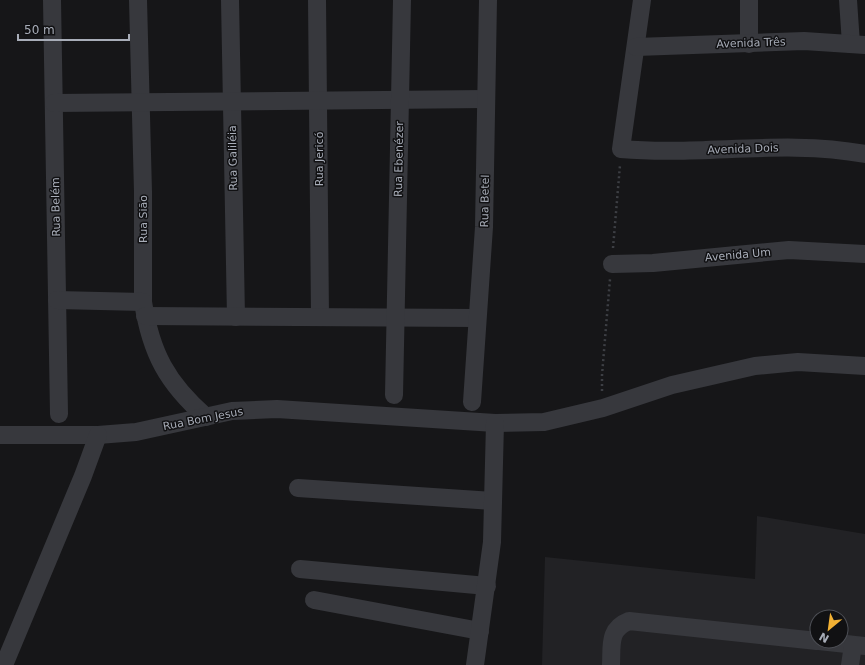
<svg xmlns="http://www.w3.org/2000/svg" width="865" height="665" font-family="'DejaVu Sans',sans-serif">
  <style>
    .built { fill: #222225; fill-rule: evenodd }
    .lines { fill: none; stroke-linecap: round; stroke-linejoin: round }
    .path { stroke: #3d3f44; stroke-width: 2.5; stroke-dasharray: 2 3; stroke-linecap: butt }
    .minor { stroke: #37383d; stroke-width: 18 }
    .labels { text-anchor: middle; dominant-baseline: central; stroke-width: 3; stroke-linejoin: round; paint-order: stroke }
    .street-label { font-size: 11px; fill: #a8adb8; stroke: #111113 }
  </style>
  <rect width="100%" height="100%" fill="#161618"/>
  <path class="built" d="M757 516 865 534V665H542L545 557 755 579ZM817 617H841V641H817Z"/>
  <g class="lines">
    <g class="path">
      <polyline points="613,248 620,165"/>
      <polyline points="602,391 602,375 610,279"/>
    </g>
    <g class="minor">
      <polyline points="52,0 59,414"/>
      <path d="M138 0 143 192V302C151 353 167 383 206 417"/>
      <polyline points="230,0 236,317"/>
      <polyline points="317,0 320,317"/>
      <path d="M642 0 621 149C703 156 785 139 865 154"/>
      <polyline points="848,0 851,44"/>
      <polyline points="749,44 749,0"/>
      <polyline points="636,47 804,41 865,45"/>
      <polyline points="54,103 486,99"/>
      <polyline points="612,264 653,263 789,250 865,254"/>
      <polyline points="57,300 143,302"/>
      <polyline points="145,316 477,318"/>
      <polyline points="394,395 402,0"/>
      <polyline points="472,402 484,227 488,0"/>
      <polyline points="0,435 98,435 136,432 232,411 277,409 495,423 544,422 603,408 672,385 755,366 798,362 865,366"/>
      <polyline points="298,488 493,501"/>
      <polyline points="300,569 487,586"/>
      <polyline points="314,600 480,631"/>
      <polyline points="819,641 865,646"/>
      <polyline points="4,665 83,476 98,435"/>
      <polyline points="475,665 492,542 495,423"/>
      <path d="M611 665C612 646 608 629 629 621L817 641"/>
      <polyline points="850,665 853,645"/>
    </g>
  </g>
  <g class="labels">
    <g class="street-label">
      <text transform="translate(751 43) rotate(-2)">Avenida Três</text>
      <text transform="translate(743 149) rotate(-2)">Avenida Dois</text>
      <text transform="translate(233 158) rotate(-91)">Rua Galiléia</text>
      <text transform="translate(319 159) rotate(-90)">Rua Jericó</text>
      <text transform="translate(399 159) rotate(-89)">Rua Ebenézer</text>
      <text transform="translate(485 201) rotate(-89)">Rua Betel</text>
      <text transform="translate(56 207) rotate(-91)">Rua Belém</text>
      <text transform="translate(143 219) rotate(-90)">Rua Sião</text>
      <text transform="translate(738 255) rotate(-5)">Avenida Um</text>
      <text transform="translate(203 419) rotate(-11)">Rua Bom Jesus</text>
    </g>
  </g>
  <g transform="translate(829 629) rotate(209)"><circle r="19" fill="#111113" stroke="#4d4f55"/>
  <path d="M0-3L7 15L0 10L-7 15Z" fill="#f2b134"/>
  <text y="-6" font-size="11" font-weight="bold" text-anchor="middle" fill="#a8adb8">N</text>
  </g>
  <path d="M18 34v6h111v-6" fill="none" stroke="#a8adb8" stroke-width="2"/>
  <text x="24" y="34" font-size="12" fill="#a8adb8" stroke="#111113" stroke-width="3" paint-order="stroke">50 m</text>
</svg>
